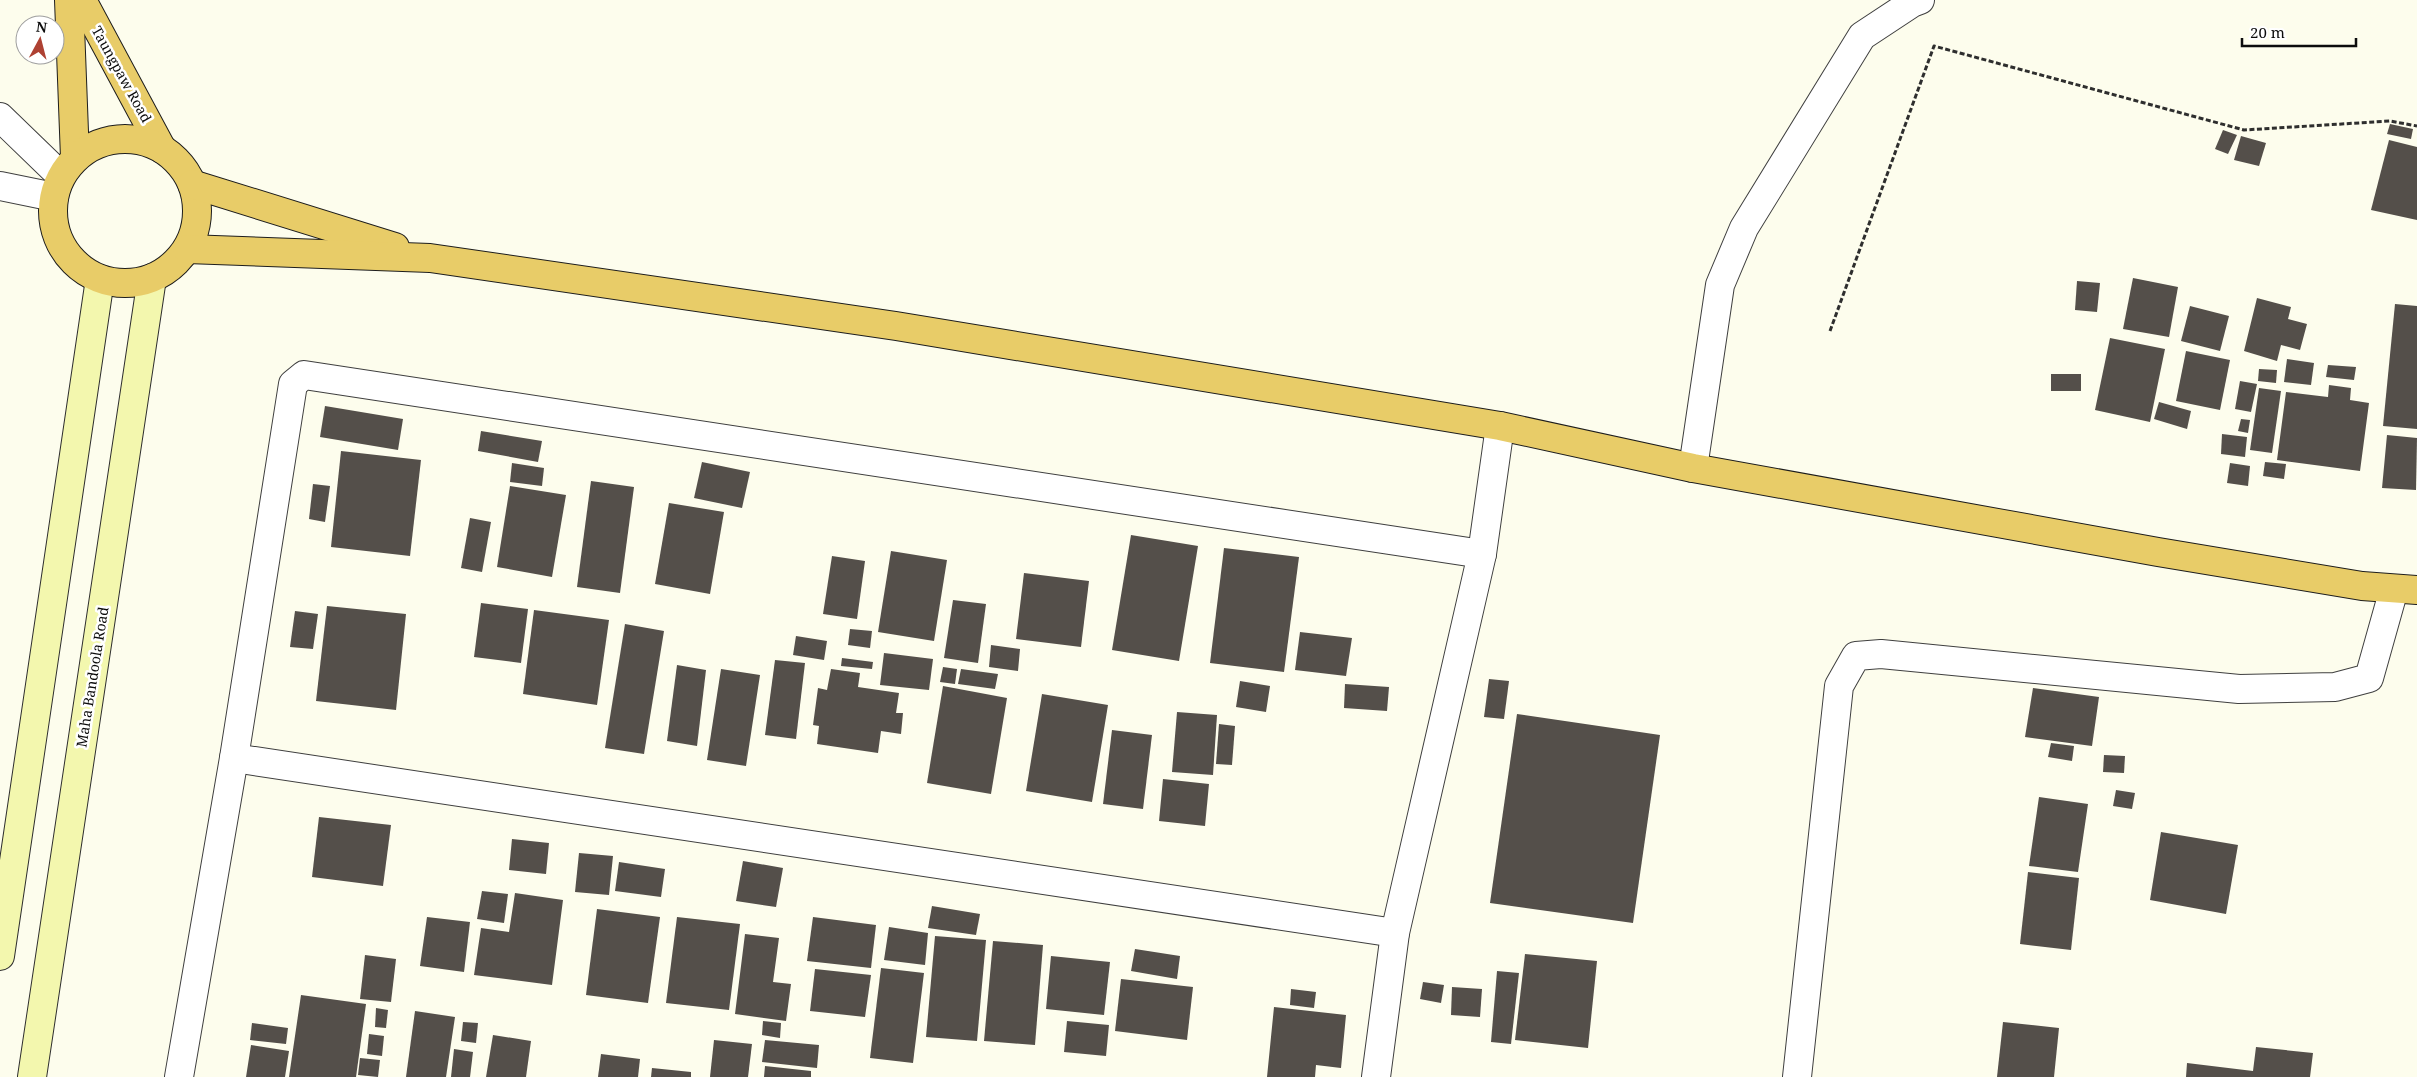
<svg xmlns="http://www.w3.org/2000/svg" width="2417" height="1077" font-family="'Noto Serif',serif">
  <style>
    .building { fill: #544f4a }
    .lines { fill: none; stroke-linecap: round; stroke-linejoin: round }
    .minor-casing { stroke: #3f3f3f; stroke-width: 30 }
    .secondary-casing { stroke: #2e2e2e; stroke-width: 30 }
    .trunk-casing { stroke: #1d1d1d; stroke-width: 30 }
    .path { stroke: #2e2e2e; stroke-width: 3; stroke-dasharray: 5 2.5; stroke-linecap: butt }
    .minor { stroke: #fff; stroke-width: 28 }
    .secondary { stroke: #f3f7ae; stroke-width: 28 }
    .trunk { stroke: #e8cc68; stroke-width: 28 }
    .labels { text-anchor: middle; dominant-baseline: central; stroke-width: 5; stroke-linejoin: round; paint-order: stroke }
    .street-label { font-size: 14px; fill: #0c0c0c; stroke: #fff }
  </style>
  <rect width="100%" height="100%" fill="#fdfded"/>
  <g class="building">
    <polygon points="2390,124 2413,129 2411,139 2387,134"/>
    <polygon points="2223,130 2237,135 2228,154 2215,149"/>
    <polygon points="2241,136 2266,143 2259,166 2234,160"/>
    <polygon points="2389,140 2417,147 2417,220 2371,210"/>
    <polygon points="2133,278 2178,287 2169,337 2123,329"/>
    <polygon points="2077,281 2100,283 2097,312 2075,310"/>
    <polygon points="2257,298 2291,307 2288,319 2307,324 2300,350 2281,345 2277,361 2244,351"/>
    <polygon points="2395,304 2417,306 2417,429 2383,426"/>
    <polygon points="2190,306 2229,316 2220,351 2181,341"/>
    <polygon points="2110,338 2165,349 2150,422 2095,410"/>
    <polygon points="2186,351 2230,360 2220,410 2176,401"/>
    <polygon points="2287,359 2314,363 2311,385 2284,382"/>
    <polygon points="2328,365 2356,367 2354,380 2326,377"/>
    <polygon points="2259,369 2277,370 2276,383 2258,381"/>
    <rect x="2051" y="374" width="30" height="17"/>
    <polygon points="2240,381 2257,384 2251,412 2235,409"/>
    <polygon points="2329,385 2351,388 2350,400 2369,403 2360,471 2277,460 2286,392 2328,397"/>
    <polygon points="2259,388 2281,391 2272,453 2250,450"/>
    <polygon points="2159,402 2191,411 2187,429 2154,419"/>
    <polygon points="325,406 403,419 398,450 320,437"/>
    <polygon points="2241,419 2250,420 2248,433 2238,431"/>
    <polygon points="481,431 542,441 538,462 478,451"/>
    <polygon points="2222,434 2247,437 2245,457 2221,454"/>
    <polygon points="2387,435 2417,438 2416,490 2382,488"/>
    <polygon points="341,451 421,460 410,556 331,547"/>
    <polygon points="702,462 750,472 742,508 694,498"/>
    <polygon points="2265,462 2286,464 2284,479 2263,476"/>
    <polygon points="512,463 544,468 542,486 510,482"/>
    <polygon points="2230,463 2250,466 2248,486 2227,483"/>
    <polygon points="591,481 634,487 620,593 577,587"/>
    <polygon points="313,484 330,486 325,522 309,519"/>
    <polygon points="510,486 566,495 552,577 497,567"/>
    <polygon points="669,503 724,512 710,594 655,584"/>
    <polygon points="470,518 491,522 482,572 461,568"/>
    <polygon points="1131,535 1198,546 1179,661 1112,650"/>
    <polygon points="1224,548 1299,557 1284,672 1210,663"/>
    <polygon points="891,551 947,560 934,641 878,632"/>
    <polygon points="832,556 865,561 857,619 823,614"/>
    <polygon points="1024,573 1089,581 1081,647 1016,639"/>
    <polygon points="953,600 986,604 978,663 944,658"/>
    <polygon points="481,603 528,609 521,663 474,657"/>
    <polygon points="327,606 406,614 396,710 316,701"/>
    <polygon points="534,610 609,620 597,705 523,694"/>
    <polygon points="295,611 318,614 313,649 290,647"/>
    <polygon points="625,624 664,631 644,754 605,748"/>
    <polygon points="850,629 872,631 870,648 848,645"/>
    <polygon points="1300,632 1352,638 1346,676 1295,670"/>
    <polygon points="796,636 827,641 824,660 793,655"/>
    <polygon points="991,645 1020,649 1018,671 989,667"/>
    <polygon points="884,653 933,659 929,690 880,685"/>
    <polygon points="842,658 873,662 872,669 841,666"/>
    <polygon points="775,660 805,663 796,739 765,735"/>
    <polygon points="677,665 706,670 697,746 667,741"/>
    <polygon points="943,667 957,669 955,684 940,682"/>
    <polygon points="721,669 760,675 746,766 707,760"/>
    <polygon points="831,669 860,673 858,687 899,693 896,713 903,713 901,734 881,731 878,753 817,744 819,726 813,725 818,688 827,690"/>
    <polygon points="961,669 998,674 995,689 958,684"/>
    <polygon points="1489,679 1509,681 1504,719 1484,717"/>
    <polygon points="1240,681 1270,686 1266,712 1236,707"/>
    <polygon points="1345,684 1389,687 1387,711 1344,708"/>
    <polygon points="943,686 1007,698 991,794 927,783"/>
    <polygon points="2033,688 2099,697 2092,746 2025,737"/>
    <polygon points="1042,694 1108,705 1092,802 1026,791"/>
    <polygon points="1177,712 1217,715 1213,775 1172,772"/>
    <polygon points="1517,714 1660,735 1633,923 1490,903"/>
    <polygon points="1219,724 1235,726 1232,765 1216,764"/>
    <polygon points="1112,730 1152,735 1143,809 1103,804"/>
    <polygon points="2051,743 2074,746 2072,761 2048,757"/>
    <polygon points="2104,755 2125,756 2124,773 2103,772"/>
    <polygon points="1163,779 1209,784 1205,826 1159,821"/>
    <polygon points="2116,790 2135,793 2132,809 2113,806"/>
    <polygon points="2039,797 2088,804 2078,872 2029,866"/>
    <polygon points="319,817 391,825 383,886 312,877"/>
    <polygon points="2161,832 2238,845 2226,914 2150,900"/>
    <polygon points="512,839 549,843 546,874 509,870"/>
    <polygon points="579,853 613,856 609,895 575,892"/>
    <polygon points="743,861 783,868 776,907 736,901"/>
    <polygon points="619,862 665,869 661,897 615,891"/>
    <polygon points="2028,872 2079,878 2071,950 2020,944"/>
    <polygon points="482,891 508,894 504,923 477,919"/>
    <polygon points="515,893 563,900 552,985 474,975 481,928 509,932"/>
    <polygon points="932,906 980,914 976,935 928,928"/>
    <polygon points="597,909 660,917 648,1003 586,995"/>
    <polygon points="427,917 470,922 464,972 420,966"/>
    <polygon points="677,917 740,924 729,1010 666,1003"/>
    <polygon points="813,917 876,925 871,968 807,961"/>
    <polygon points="889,927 928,933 925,965 884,960"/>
    <polygon points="745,934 779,938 773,982 791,984 786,1021 735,1014"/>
    <polygon points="935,936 986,940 977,1041 926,1037"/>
    <polygon points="993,941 1043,945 1035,1045 984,1041"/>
    <polygon points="1135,949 1180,956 1177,979 1131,971"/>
    <polygon points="1525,954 1597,961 1588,1048 1515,1040"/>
    <polygon points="365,955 396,959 391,1002 360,999"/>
    <polygon points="1051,956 1110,962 1104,1015 1046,1009"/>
    <polygon points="881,968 924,973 913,1063 870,1058"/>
    <polygon points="815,969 871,975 865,1017 810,1011"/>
    <polygon points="1497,971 1519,973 1511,1044 1491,1042"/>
    <polygon points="1121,979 1193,987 1187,1040 1115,1031"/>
    <polygon points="1423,982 1444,985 1441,1003 1420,999"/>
    <polygon points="1452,987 1482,989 1480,1017 1451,1015"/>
    <polygon points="1291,989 1316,992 1314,1008 1290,1005"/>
    <polygon points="301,995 366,1004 356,1077 289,1077"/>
    <polygon points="1274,1007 1346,1015 1341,1068 1316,1065 1315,1077 1267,1077"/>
    <polygon points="376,1008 388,1010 386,1028 375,1027"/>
    <polygon points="415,1011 455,1017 446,1077 406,1077"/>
    <polygon points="763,1021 781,1023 780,1038 762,1035"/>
    <polygon points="1067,1021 1109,1025 1106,1056 1064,1052"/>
    <polygon points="463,1022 478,1023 476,1043 461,1041"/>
    <polygon points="2003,1022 2059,1028 2054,1077 1997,1077"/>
    <polygon points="252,1023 288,1028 286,1044 250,1040"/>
    <polygon points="369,1034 384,1036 382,1056 367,1054"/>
    <polygon points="493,1035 531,1041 526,1077 486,1077"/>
    <polygon points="714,1040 752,1044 748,1077 710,1077"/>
    <polygon points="765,1040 819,1045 817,1068 762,1062"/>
    <polygon points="251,1045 289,1051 285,1077 246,1077"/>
    <polygon points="2256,1047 2313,1053 2310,1077 2186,1077 2187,1063 2253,1071"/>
    <polygon points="454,1049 473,1052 470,1077 451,1077"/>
    <polygon points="601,1054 640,1059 638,1077 598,1077"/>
    <polygon points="360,1058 380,1060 378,1077 358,1075"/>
    <polygon points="765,1066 811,1071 811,1077 764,1077"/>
    <polygon points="652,1068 691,1072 691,1077 651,1077"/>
  </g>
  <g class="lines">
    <g class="minor-casing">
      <g id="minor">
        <polyline points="0,117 61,176"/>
        <polyline points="0,186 54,197"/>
        <polyline points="1693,468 1720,285 1744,228 1862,36 1912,3 1920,0"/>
        <polyline points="234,758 1395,933"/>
        <polyline points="179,1077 234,758 293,384 304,375 1482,554"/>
        <polyline points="1376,1077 1395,933 1482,554 1500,426"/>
        <polyline points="1797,1077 1839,686 1856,656 1881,654 2239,689 2335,687 2369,678 2394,589"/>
      </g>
    </g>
    <g class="secondary-casing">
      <g id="secondary">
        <polyline points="0,956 100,279"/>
        <polyline points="32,1077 152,278"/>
      </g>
    </g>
    <g class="trunk-casing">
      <g id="trunk">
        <polyline points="69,0 75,158"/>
        <polyline points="82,0 162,149"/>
        <circle cx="125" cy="211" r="72"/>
        <polyline points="192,184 395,247"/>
        <polyline points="187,249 430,258 896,326 1500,426 1693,468 2158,552 2362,586 2417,590"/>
      </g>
    </g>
    <polyline class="path" points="1830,331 1934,46 2244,130 2390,121 2417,126"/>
    <use href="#minor" class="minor"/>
    <use href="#secondary" class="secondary"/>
    <use href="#trunk" class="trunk"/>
  </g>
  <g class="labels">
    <g class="street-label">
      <text transform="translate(122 74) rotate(61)">Taungpaw Road</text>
      <text transform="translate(92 677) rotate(-81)">Maha Bandoola Road</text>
    </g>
  </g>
  <g transform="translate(40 40) rotate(7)"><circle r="24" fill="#ffffff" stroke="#9e9e9e"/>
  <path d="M0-4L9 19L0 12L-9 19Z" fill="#ae4132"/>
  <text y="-8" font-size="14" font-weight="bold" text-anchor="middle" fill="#0c0c0c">N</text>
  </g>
  <path d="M2242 38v8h114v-8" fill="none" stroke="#0c0c0c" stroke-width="2.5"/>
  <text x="2250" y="38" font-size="15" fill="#0c0c0c" stroke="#ffffff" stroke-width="4" paint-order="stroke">20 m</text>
</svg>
